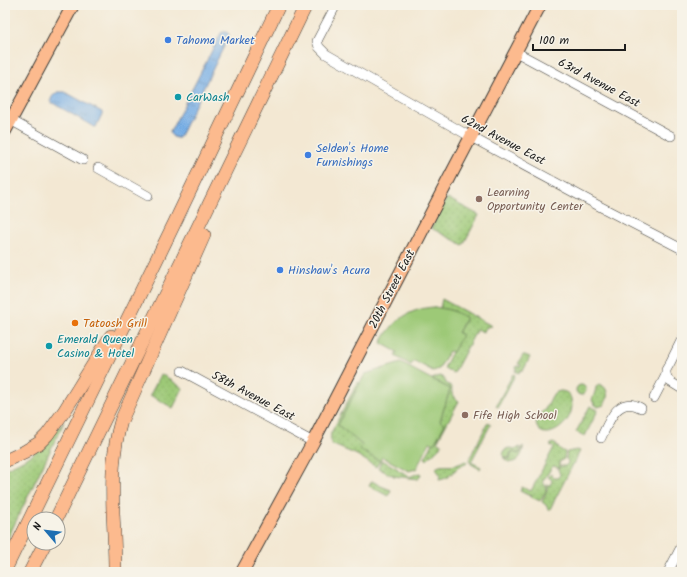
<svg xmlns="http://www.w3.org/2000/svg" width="687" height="577" font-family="Kalam,sans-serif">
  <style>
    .grass { fill: url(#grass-dots); stroke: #5c724a }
    .garden { fill: #9dc977; stroke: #5c724a }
    .water { fill: url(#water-ripples); stroke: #486480 }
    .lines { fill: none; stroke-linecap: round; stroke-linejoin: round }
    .minor-casing { stroke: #3c3b37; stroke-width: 10 }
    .major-casing { stroke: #3c3b37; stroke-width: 14 }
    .highway-casing { stroke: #3c3b37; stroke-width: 14 }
    .minor { stroke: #fff; stroke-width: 9 }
    .major { stroke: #fcba8e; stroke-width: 12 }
    .highway { stroke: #fcba8e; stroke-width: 13 }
    .shop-dot { fill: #3f7fe0; stroke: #f7f3e8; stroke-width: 1.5 }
    .culture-dot { fill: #0f9aa8; stroke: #f7f3e8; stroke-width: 1.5 }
    .education-dot { fill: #8d6e63; stroke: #f7f3e8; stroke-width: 1.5 }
    .food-dot { fill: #e8710a; stroke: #f7f3e8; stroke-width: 1.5 }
    .labels { text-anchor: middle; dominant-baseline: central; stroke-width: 3; stroke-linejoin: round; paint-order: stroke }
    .shop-label { font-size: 12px; fill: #366cbe; stroke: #f7f3e8; text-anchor: start }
    .street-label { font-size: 12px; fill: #1c1c1c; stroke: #f7f3e8 }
    .culture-label { font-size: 12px; fill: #0d838f; stroke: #f7f3e8; text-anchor: start }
    .education-label { font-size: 12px; fill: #785e54; stroke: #f7f3e8; text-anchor: start }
    .food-label { font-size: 12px; fill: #c56008; stroke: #f7f3e8; text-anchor: start }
  </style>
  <defs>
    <pattern id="grass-dots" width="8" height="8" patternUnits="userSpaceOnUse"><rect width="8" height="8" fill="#9dc977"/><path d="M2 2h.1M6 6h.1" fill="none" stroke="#87ac66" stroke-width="1.8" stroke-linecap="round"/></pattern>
    <pattern id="water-ripples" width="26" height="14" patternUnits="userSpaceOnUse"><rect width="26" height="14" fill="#75ace4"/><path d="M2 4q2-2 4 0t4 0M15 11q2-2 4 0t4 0" fill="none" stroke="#5f8bb8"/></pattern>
  </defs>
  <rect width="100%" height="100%" fill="#f7f3e8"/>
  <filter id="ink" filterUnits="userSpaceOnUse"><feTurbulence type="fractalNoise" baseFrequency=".025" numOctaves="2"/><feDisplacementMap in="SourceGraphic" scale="8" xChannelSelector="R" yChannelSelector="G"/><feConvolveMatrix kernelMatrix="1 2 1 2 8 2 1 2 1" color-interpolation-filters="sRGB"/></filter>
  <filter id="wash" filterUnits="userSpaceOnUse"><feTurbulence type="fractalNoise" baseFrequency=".012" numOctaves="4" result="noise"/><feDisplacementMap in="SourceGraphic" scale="16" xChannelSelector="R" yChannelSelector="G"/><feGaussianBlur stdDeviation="0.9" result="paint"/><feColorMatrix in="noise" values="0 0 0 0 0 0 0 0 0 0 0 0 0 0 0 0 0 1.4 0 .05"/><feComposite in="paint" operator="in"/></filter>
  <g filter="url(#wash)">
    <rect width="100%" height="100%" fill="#f3e8d3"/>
    <g class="grass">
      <polygon points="447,198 479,215 463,245 431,228"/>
      <polygon points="442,299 492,326 487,327 483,332 477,329 454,373 453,373 444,368 452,352 453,352 461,335 458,333 466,318 450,310 440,308"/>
      <polygon points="523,355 525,355 530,357 523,371 520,370 519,373 515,371 515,370 517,370 518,369 516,368 517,366 520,367 521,365 518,364"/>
      <polygon points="161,374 183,388 173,408 150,395"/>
      <polygon points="513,374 515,375 498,407 496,406"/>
      <path d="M440 376 443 377 446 383 452 387C451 394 453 398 459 401L437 442 442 444 441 446 427 460 425 458 433 443 434 444 445 424 440 421 450 389 432 379Z"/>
      <path d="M358 382 360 383 338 425 363 445 360 450 380 461 376 467 357 455 331 444C331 440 330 437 331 433Z"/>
      <path d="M600 384C609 388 609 398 604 405L598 407 594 404 592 400 595 392 596 387Z"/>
      <circle cx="581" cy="390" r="5"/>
      <path d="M560 391C566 391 570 394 571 399 578 422 545 444 537 427 536 424 536 421 537 418 538 414 543 412 545 409 549 404 550 398 554 393Z"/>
      <polygon points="590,406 598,410 585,436 576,432"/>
      <polygon points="64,422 5,544 5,469 21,461 32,455"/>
      <polygon points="488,422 491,424 471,462 481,467 480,469 471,464 469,460 477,443 479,444 479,442 478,442"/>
      <path d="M553 443 557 445H556L557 447H558L561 450 565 452 564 459 560 461 559 464 560 466 558 468 554 466C550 467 549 475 543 480V482L545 485 546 491 540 501 531 497 532 495 531 494 530 496 520 491 522 487 531 491 554 447 550 445Z"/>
      <path d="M523 446C524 458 511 469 503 457H504L507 459H510L511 454 513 452 518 454 520 453 522 450V447Z"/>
      <path d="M520 447V453H516L514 451 511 452 510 456 509 458 503 456C504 446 510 448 517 449Z"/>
      <polygon points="577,450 580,451 549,511 546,505 542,502 547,491 547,485 550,485 552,481 551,479 548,477 551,474 554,478 557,478 560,475 558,469 561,466 565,466 568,463 568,461 566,459 567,452"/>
      <polygon points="382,460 398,469 398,470 408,475 409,477 419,473 421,474 420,477 418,479 393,476 393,475 392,474 391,475 378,468"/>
      <path d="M465 461 467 462 466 464C454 467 451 479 439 480 440 475 440 472 435 469 440 463 448 467 455 465 459 464 462 463 465 461Z"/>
      <polygon points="372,481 381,486 391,490 388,496 369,486"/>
    </g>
    <g class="garden">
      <path d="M435 307 450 310 466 317 458 333 462 335 453 352 449 351 439 369 433 371 414 361 411 365 395 356 397 352 381 343C392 321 410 308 435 307Z"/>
      <polygon points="401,363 450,389 440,421 445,424 434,444 430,442 416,469 409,471 382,457 380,461 360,450 362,445 338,425 365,374"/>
    </g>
    <g class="water">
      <path d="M223 32H226L229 34V36L179 138C174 139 171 136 170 132L221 33Z"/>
      <path d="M58 92H65L102 112V114L96 127H94L51 102C50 98 54 94 58 92Z"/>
    </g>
  </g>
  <g filter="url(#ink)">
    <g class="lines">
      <g class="minor-casing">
        <g id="minor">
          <polyline points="336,5 317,41 319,47 326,54 471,137 601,207 682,249"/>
          <polyline points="516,52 671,136"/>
          <polyline points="5,117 83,160"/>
          <polyline points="98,168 148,196"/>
          <polyline points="182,371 313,442"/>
          <polyline points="666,375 669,381 682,389"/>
          <polyline points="654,398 666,375 666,370 670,363 682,339"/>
          <path d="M601 438C608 423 618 394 641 408"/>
          <polyline points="668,572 682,545"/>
        </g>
      </g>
      <g class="major-casing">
        <g id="major">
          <polyline points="5,131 73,5"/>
          <polyline points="242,572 313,442 453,171 540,5"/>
        </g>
      </g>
      <g class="highway-casing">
        <g id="highway">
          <polyline points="5,461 24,452 39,443 47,435 65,410 111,336"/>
          <polyline points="56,519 306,5"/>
          <polyline points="5,570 174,224 279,5"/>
          <polyline points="30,572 45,543"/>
          <path d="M115 572C115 552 114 533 113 513 112 481 112 452 121 421L204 235"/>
        </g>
      </g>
      <use href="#minor" class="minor"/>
      <use href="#major" class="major"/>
      <use href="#highway" class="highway"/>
    </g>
  </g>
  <g class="shop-dot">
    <circle cx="168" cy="40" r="4"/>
    <circle cx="308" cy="155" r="4"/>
    <circle cx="280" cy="270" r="4"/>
  </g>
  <g class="culture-dot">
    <circle cx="178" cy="97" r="4"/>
    <circle cx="49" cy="346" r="4"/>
  </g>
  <g class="education-dot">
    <circle cx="479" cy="199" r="4"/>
    <circle cx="465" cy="415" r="4"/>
  </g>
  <circle class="food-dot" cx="75" cy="323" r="4"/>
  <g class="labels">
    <g class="shop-label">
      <text x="176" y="40">Tahoma Market</text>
      <text x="316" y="148">Selden's Home<tspan x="316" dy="14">Furnishings</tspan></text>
      <text x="288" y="270">Hinshaw's Acura</text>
    </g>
    <g class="street-label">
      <text transform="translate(599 83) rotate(28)">63rd Avenue East</text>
      <text transform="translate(503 140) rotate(28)">62nd Avenue East</text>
      <text transform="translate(392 289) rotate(-63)">20th Street East</text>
      <text transform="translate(253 396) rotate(28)">58th Avenue East</text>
    </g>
    <g class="culture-label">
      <text x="186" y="97">CarWash</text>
      <text x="57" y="339">Emerald Queen<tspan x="57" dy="14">Casino &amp; Hotel</tspan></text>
    </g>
    <g class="education-label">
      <text x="487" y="192">Learning<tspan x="487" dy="14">Opportunity Center</tspan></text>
      <text x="473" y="415">Fife High School</text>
    </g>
    <g class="food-label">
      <text x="83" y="323">Tatoosh Grill</text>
    </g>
  </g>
  <rect width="687" height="577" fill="none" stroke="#f7f3e8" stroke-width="20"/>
  <g transform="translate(46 531) rotate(298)"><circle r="19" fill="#f7f3e8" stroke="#9f9d96"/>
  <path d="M0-3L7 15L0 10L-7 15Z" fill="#1f6fb2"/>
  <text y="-6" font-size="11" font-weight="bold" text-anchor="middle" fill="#1c1c1c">N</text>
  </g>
  <path d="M533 44v6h92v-6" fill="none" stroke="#1c1c1c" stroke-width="2"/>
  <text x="539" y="44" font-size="12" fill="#1c1c1c" stroke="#f7f3e8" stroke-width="3" paint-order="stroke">100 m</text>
</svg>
